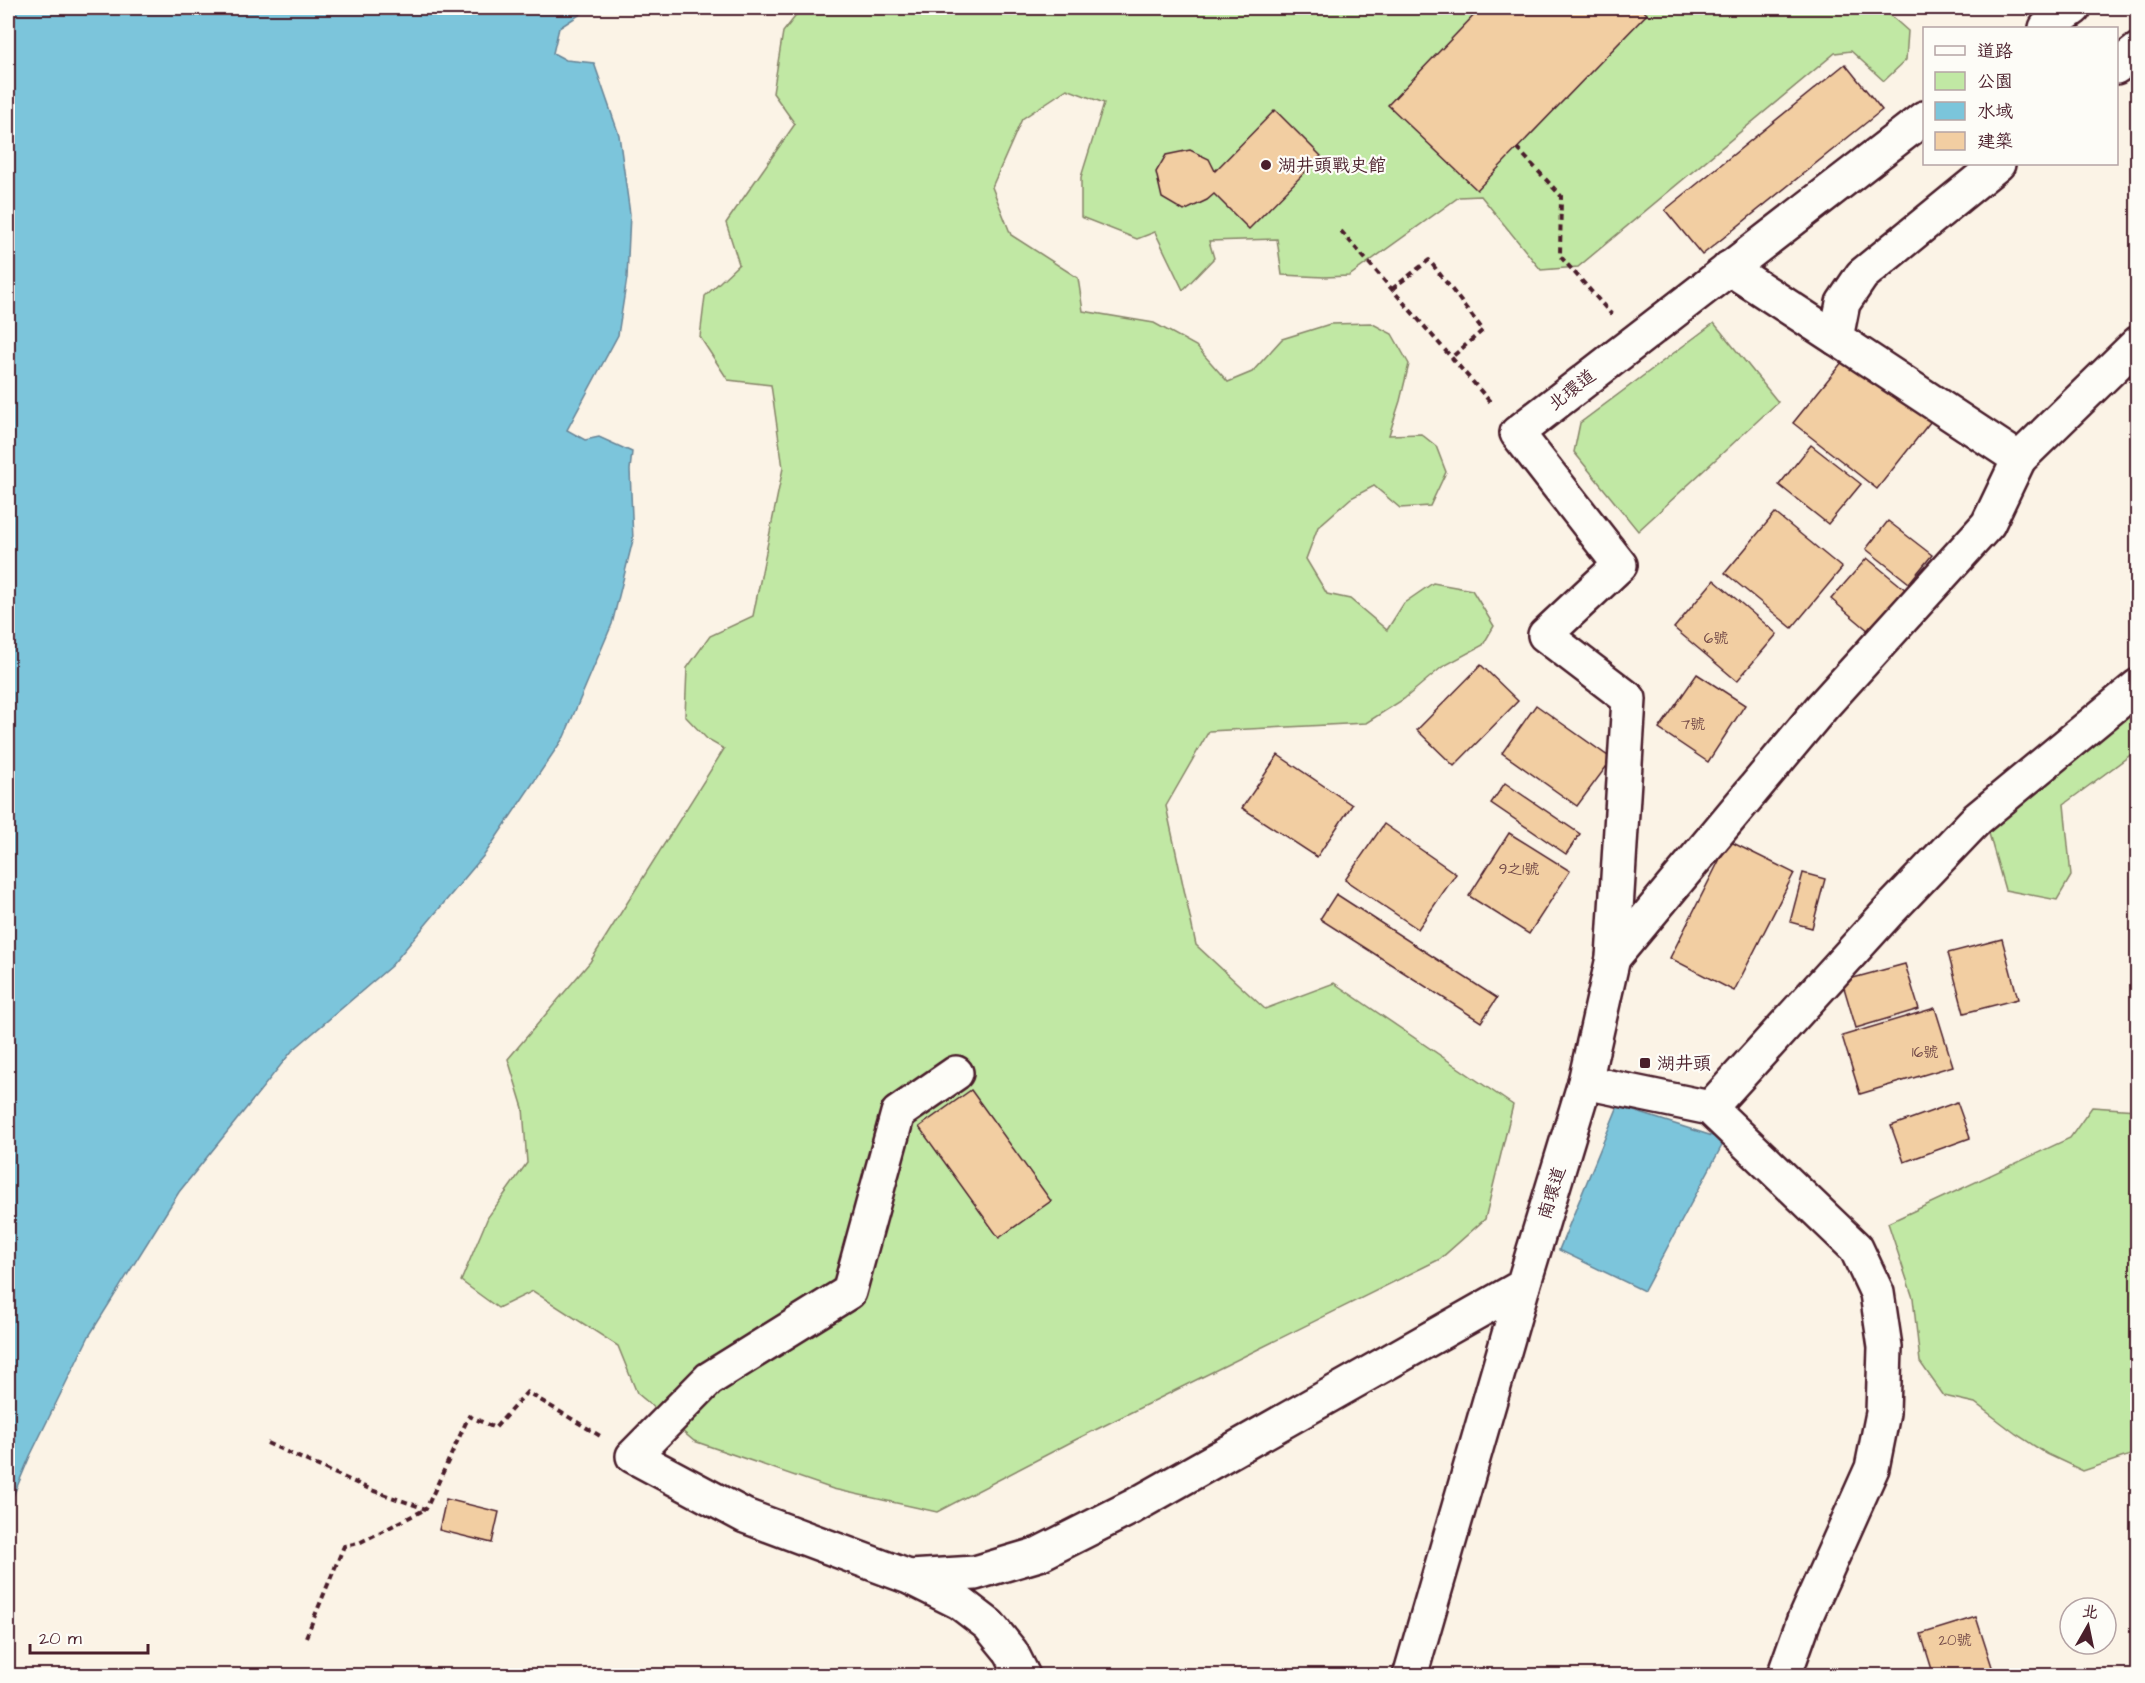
<svg xmlns="http://www.w3.org/2000/svg" width="2145" height="1683" font-family="'Architects Daughter','LXGW WenKai TC',sans-serif">
  <style>
    .green { fill: #c1e8a4; stroke: #868468; stroke-width: 1.5 }
    .water { fill: #7bc5db; stroke: #678395; stroke-width: 1.5 }
    .building { fill: #f2cea2; stroke: #4a1f2b; stroke-width: 1.5 }
    .lines { fill: none; stroke-linecap: round; stroke-linejoin: round }
    .minor-casing { stroke: #4a1f2b; stroke-width: 38 }
    .tertiary-casing { stroke: #4a1f2b; stroke-width: 38 }
    .path { stroke: #4a1f2b; stroke-width: 4; stroke-dasharray: 6 4.5; stroke-linecap: butt }
    .minor { stroke: #fdfcf7; stroke-width: 33 }
    .tertiary { stroke: #fdfcf7; stroke-width: 33 }
    .poi-dot { fill: #4a1f2b; stroke: #fdfcf7; stroke-width: 2 }
    .labels { text-anchor: middle; dominant-baseline: central; stroke-width: 4.5; stroke-linejoin: round; paint-order: stroke }
    .number-label { font-size: 15px; fill: #744b49 }
    .poi-label { font-size: 18px; fill: #4a1f2b; stroke: #fdfcf7; text-anchor: start }
    .street-label { font-size: 18px; fill: #4a1f2b; stroke: #fdfcf7 }
  </style>
  <rect width="100%" height="100%" fill="#fbf3e6"/>
  <filter id="ink" filterUnits="userSpaceOnUse"><feTurbulence type="fractalNoise" baseFrequency=".0167" numOctaves="2"/><feDisplacementMap in="SourceGraphic" scale="12" xChannelSelector="R" yChannelSelector="G"/><feConvolveMatrix kernelMatrix="1 2 1 2 8 2 1 2 1" color-interpolation-filters="sRGB"/></filter>
  <g filter="url(#ink)">
    <g class="green">
      <polygon points="802,8 1882,8 1908,31 1906,60 1884,81 1851,51 1835,53 1578,267 1541,270 1481,196 1459,197 1349,276 1324,277 1282,275 1277,239 1209,241 1214,258 1183,290 1155,232 1137,239 1081,217 1081,177 1104,103 1067,89 1022,119 992,187 1011,235 1078,278 1083,311 1154,323 1196,346 1228,382 1252,372 1282,339 1330,324 1371,323 1392,334 1409,364 1400,401 1389,435 1421,434 1436,446 1446,472 1430,506 1400,508 1374,486 1351,498 1318,527 1306,559 1327,594 1350,599 1387,630 1404,603 1433,583 1472,590 1494,626 1483,645 1442,667 1404,699 1366,723 1209,731 1166,806 1196,945 1265,1009 1334,983 1513,1105 1485,1219 1440,1259 1075,1440 937,1512 833,1489 694,1441 637,1393 618,1346 533,1291 498,1308 461,1281 488,1217 527,1163 523,1108 508,1059 590,962 724,749 708,740 685,716 687,668 710,636 753,616 783,468 771,385 728,380 700,337 705,296 739,264 726,223 795,124 773,93 783,32"/>
      <polygon points="1714,323 1778,402 1638,531 1574,452 1580,423"/>
      <polygon points="2137,704 2137,752 2136,751 2064,804 2071,876 2057,900 2005,890 1988,830"/>
      <polygon points="2092,1107 2137,1110 2138,1455 2133,1454 2083,1471 2047,1454 2016,1434 1975,1403 1944,1396 1920,1362 1913,1298 1888,1223 2070,1138"/>
    </g>
    <g class="water">
      <polygon points="8,8 590,8 559,28 553,53 566,60 594,63 619,135 630,214 627,278 618,335 567,430 585,440 599,437 632,452 630,470 633,540 612,624 564,737 485,854 391,966 292,1051 179,1192 89,1336 30,1456 8,1508"/>
      <polygon points="1618,1106 1725,1140 1644,1291 1559,1250"/>
    </g>
    <g class="building">
      <polygon points="1481,8 1640,8 1647,14 1477,190 1388,105"/>
      <polygon points="1845,64 1882,110 1702,255 1665,210"/>
      <polygon points="1275,110 1321,156 1249,229 1214,194 1207,200 1184,211 1162,198 1156,172 1166,155 1190,150 1209,159 1215,171"/>
      <polygon points="1851,351 1934,417 1877,489 1793,423"/>
      <polygon points="1811,445 1861,484 1828,524 1779,485"/>
      <polygon points="1775,513 1842,568 1792,628 1725,573"/>
      <polygon points="1888,521 1932,555 1909,583 1866,549"/>
      <polygon points="1867,558 1912,595 1876,637 1831,599"/>
      <polygon points="1714,580 1777,634 1737,681 1674,628"/>
      <polygon points="1481,665 1518,701 1454,766 1417,730"/>
      <polygon points="1697,674 1745,705 1708,762 1659,729"/>
      <polygon points="1536,705 1612,759 1577,806 1502,753"/>
      <polygon points="1278,755 1352,805 1317,857 1242,808"/>
      <polygon points="1505,783 1580,834 1566,854 1491,803"/>
      <polygon points="1384,824 1456,874 1418,929 1345,880"/>
      <polygon points="1509,833 1570,871 1529,934 1469,896"/>
      <polygon points="1729,841 1794,873 1734,991 1670,958"/>
      <polygon points="1803,873 1825,879 1812,928 1790,922"/>
      <polygon points="1336,894 1497,998 1481,1022 1320,919"/>
      <polygon points="2002,939 2018,999 1964,1013 1948,953"/>
      <polygon points="1905,964 1919,1009 1856,1028 1842,981"/>
      <polygon points="1935,1008 1953,1066 1860,1094 1842,1036"/>
      <polygon points="971,1090 1051,1201 999,1238 919,1127"/>
      <polygon points="1957,1102 1970,1138 1904,1162 1891,1126"/>
      <polygon points="446,1499 499,1512 492,1543 439,1530"/>
      <polygon points="1976,1617 1995,1676 1934,1676 1921,1634"/>
    </g>
    <g class="lines">
      <g class="minor-casing">
        <g id="minor">
          <polyline points="2116,67 2138,50"/>
          <polyline points="1998,164 1862,275 1843,303 1836,338 2019,459 2138,343"/>
          <polyline points="1729,268 1836,338"/>
          <polyline points="1613,958 1822,707 1988,524 2019,459"/>
          <polyline points="956,1073 898,1113 849,1292 709,1379 633,1456 745,1516 909,1577 959,1602 989,1625 1011,1652 1023,1676"/>
          <polyline points="1710,1108 1890,910 1977,819 2138,686"/>
          <polyline points="910,1577 975,1573 1039,1554 1132,1507 1523,1286"/>
        </g>
      </g>
      <g class="tertiary-casing">
        <g id="tertiary">
          <polyline points="2046,28 2074,8"/>
          <polyline points="1585,1082 1710,1108 1856,1248 1877,1293 1885,1347 1883,1413 1872,1468 1804,1620 1784,1676"/>
          <polyline points="1410,1676 1523,1286 1585,1082 1613,958 1629,699 1545,635 1620,565 1517,433 1924,118"/>
        </g>
      </g>
      <g class="path">
        <polyline points="1517,148 1561,196 1560,256 1612,315"/>
        <polyline points="1341,231 1493,405"/>
        <polyline points="1392,289 1429,260 1483,330 1452,357"/>
        <polyline points="267,1443 374,1491 426,1509 469,1416 495,1428 527,1392 602,1437"/>
        <polyline points="306,1637 344,1546 359,1543 426,1509"/>
      </g>
      <use href="#minor" class="minor"/>
      <use href="#tertiary" class="tertiary"/>
    </g>
  </g>
  <g class="poi-dot">
    <circle cx="1266" cy="165" r="6"/>
    <rect x="1639" y="1057" width="12" height="12" rx="3"/>
  </g>
  <g class="labels">
    <g class="number-label">
      <text x="1716" y="638">6號</text>
      <text x="1693" y="724">7號</text>
      <text x="1519" y="869">9之1號</text>
      <text x="1925" y="1052">16號</text>
      <text x="1955" y="1640">20號</text>
    </g>
    <g class="poi-label">
      <text x="1278" y="165">湖井頭戰史館</text>
      <text x="1657" y="1063">湖井頭</text>
    </g>
    <g class="street-label">
      <text transform="translate(1572 390) rotate(-38)">北環道</text>
      <text transform="translate(1552 1193) rotate(-73)">南環道</text>
    </g>
  </g>
  <rect width="2145" height="1683" fill="none" stroke="#fdfcf7" stroke-width="30"/>
  <rect x="15" y="15" width="2115" height="1653" fill="none" stroke="#4a1f2b" stroke-width="2" filter="url(#ink)"/>
  <rect x="1923" y="27" width="195" height="138" fill="#fdfcf7" stroke="#b5a4a5" stroke-width="1.5"/>
  <rect x="1935" y="46" width="30" height="9" fill="#fdfcf7" stroke="#b5a4a5" stroke-width="1.5"/>
  <text x="1977" y="57" font-size="18" fill="#4a1f2b">道路</text>
  <rect x="1935" y="72" width="30" height="18" fill="#c1e8a4" stroke="#b5a4a5" stroke-width="1.5"/>
  <text x="1977" y="87" font-size="18" fill="#4a1f2b">公園</text>
  <rect x="1935" y="102" width="30" height="18" fill="#7bc5db" stroke="#b5a4a5" stroke-width="1.5"/>
  <text x="1977" y="117" font-size="18" fill="#4a1f2b">水域</text>
  <rect x="1935" y="132" width="30" height="18" fill="#f2cea2" stroke="#b5a4a5" stroke-width="1.5"/>
  <text x="1977" y="147" font-size="18" fill="#4a1f2b">建築</text>
  <g transform="translate(2088 1626) rotate(9)"><circle r="28" fill="#fdfcf7" stroke="#b5a4a5" stroke-width="1.5"/>
  <path d="M0-4.5L10 22L0 15L-10 22Z" fill="#4a1f2b"/>
  <text y="-9" font-size="16" font-weight="bold" text-anchor="middle" fill="#4a1f2b">北</text>
  </g>
  <path d="M30 1644v9h118v-9" fill="none" stroke="#4a1f2b" stroke-width="3"/>
  <text x="39" y="1644" font-size="18" fill="#4a1f2b" stroke="#fdfcf7" stroke-width="4.5" paint-order="stroke">20 m</text>
</svg>
